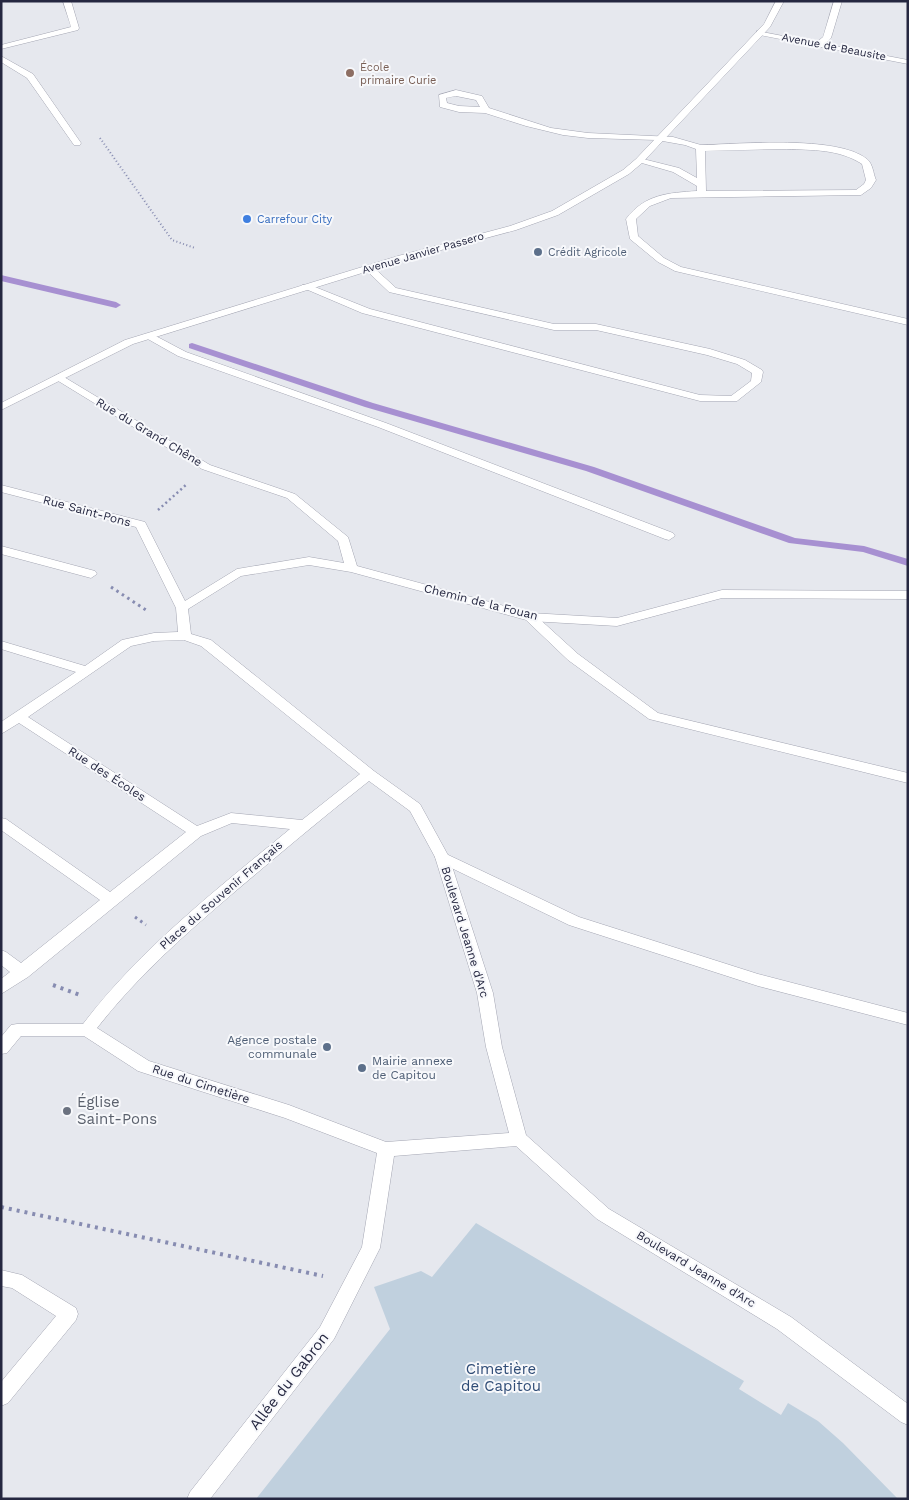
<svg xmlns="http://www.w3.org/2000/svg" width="909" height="1500" font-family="'Work Sans',sans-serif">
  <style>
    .green { fill: #c0d0de }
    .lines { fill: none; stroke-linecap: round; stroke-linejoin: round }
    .stream { fill: #a790d1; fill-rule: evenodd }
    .service-casing { stroke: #a4a6b3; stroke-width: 1 }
    .minor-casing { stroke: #a4a6b3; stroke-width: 1 }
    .tertiary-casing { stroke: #a4a6b3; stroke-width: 1 }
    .path-far3 { stroke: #878cb1; stroke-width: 2; stroke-dasharray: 1 2.5; stroke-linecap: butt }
    .path-far2 { stroke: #878cb1; stroke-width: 2.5; stroke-dasharray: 2 3; stroke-linecap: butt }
    .path-far1 { stroke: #878cb1; stroke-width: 3; stroke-dasharray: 2.5 4; stroke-linecap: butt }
    .path { stroke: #878cb1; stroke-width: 4; stroke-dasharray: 3 5; stroke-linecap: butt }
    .service { fill: #fff; fill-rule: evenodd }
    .minor { fill: #fff; fill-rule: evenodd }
    .tertiary { fill: #fff; fill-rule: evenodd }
    .education-dot { fill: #8d6e63; stroke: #f7f8fb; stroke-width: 2 }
    .shop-dot { fill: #3f7fe0; stroke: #f7f8fb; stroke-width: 2 }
    .service-dot { fill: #5c6f8a; stroke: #f7f8fb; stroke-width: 2 }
    .worship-dot { fill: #6b7280; stroke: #f7f8fb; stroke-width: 2 }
    .labels { text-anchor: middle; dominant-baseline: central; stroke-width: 4; stroke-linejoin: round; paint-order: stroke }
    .far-street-label { font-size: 11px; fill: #252740; stroke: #f7f8fb }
    .far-education-label { font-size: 11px; fill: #785e54; stroke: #f7f8fb; text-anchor: start }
    .far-shop-label { font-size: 11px; fill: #366cbe; stroke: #f7f8fb; text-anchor: start }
    .far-service-label { font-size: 11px; fill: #4e5e75; stroke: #f7f8fb; text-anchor: start }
    .street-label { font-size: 12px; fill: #252740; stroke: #f7f8fb }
    .service-label { font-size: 12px; fill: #4e5e75; stroke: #f7f8fb; text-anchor: end }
    .near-worship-label { font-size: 15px; fill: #5b616d; stroke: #f7f8fb; text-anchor: start }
    .near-park-label { font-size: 15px; fill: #304d77; stroke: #f7f8fb }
    .near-street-label { font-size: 15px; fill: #252740; stroke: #f7f8fb }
  </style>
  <rect width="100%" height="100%" fill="#e6e8ee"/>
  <polygon class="green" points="476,1223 744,1381 739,1389 781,1415 788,1403 818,1421 843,1443 898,1499 256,1499 390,1329 374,1287 421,1271 432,1277"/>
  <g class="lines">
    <g class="stream">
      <polygon points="1,275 116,302 121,305 116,308 1,281"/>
      <polygon points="192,343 373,403 594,467 795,538 864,546 908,559 908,566 863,552 789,543 586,471 365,407 189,348 189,344"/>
    </g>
    <g class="service-casing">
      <g id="service">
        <polygon points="63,1 71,1 79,28 78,30 1,49 1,45 71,27"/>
        <polygon points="834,1 842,1 831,38 823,46 817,46 817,42 823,37"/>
        <path d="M456 90 482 96 489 108 551 128 588 133 673 137 701 145C740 144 837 135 867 159 873 164 873 173 876 180L871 188 861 195 671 198 650 206 636 219 638 236 664 258 681 267 908 319V325L675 271 658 262 630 239 626 219C645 194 668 193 697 191V186L673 172 635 161 639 158 679 168 697 178 696 149 685 145 657 140 588 138 563 135 526 126 485 113 459 112 440 107 439 95ZM456 96 476 100 480 107 459 106 447 103 446 98ZM787 149C812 150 839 149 862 164L866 180 864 184 856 190 706 191 705 151Z"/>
        <polygon points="369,265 372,266 396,288 554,324 596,324 710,349 745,360 762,370 763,372 761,382 737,401 700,401 362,313 301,287 302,285 310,285 370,309 700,395 731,396 751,381 752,373 737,364 707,355 596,330 554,330 389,292 366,270 364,268"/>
        <polygon points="150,333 186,352 386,423 673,533 675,536 669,540 665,539 378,427 178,356 146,338 145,336"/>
        <polygon points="530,613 534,614 578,654 658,713 908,773 908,783 649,719 568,660 526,620 524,617 526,614"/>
        <polygon points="442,852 579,917 758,974 908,1013 908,1025 758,986 569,925 437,861 435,857 437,853"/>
      </g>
    </g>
    <g class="minor-casing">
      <g id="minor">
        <polygon points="757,31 908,60 908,64 760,35 757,35"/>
        <polygon points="1,56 33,74 81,143 80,145 74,145 27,78 1,62"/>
        <path d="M59 374 210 465 295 494 348 537 357 566 530 613 617 618 722 590 908 591V599L722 598 617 626 530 621 351 572 309 565 241 576 188 609 191 634 211 640 374 771 420 804 449 857 493 993 502 1047 526 1135 609 1209 791 1317 908 1404V1425L901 1422 777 1329 597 1219 516 1146 394 1156 380 1248 334 1339 210 1499H187L190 1492 320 1327 362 1247 377 1153 285 1118 138 1071 84 1036H21L7 1053 1 1054V1037L11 1025 17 1024H83C141 948 217 889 290 829L232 823 201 836 28 977 1 994V979L10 972 1 965V950L6 952 21 963 100 900 1 830V818L6 819 110 892 186 832 19 723 1 734V722L76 672 1 649V641L85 666 122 640 154 633 178 632 176 608 136 527 1 492V485L145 522 185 601 237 569 309 557 344 563 338 541 287 498 202 469 55 379 54 377ZM184 640 201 646 360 774 302 820 231 813 197 826 28 717 131 646 154 641ZM369 781 410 811 435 857 477 993 486 1047 509 1133 386 1142 289 1105 149 1061 97 1028C136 978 183 936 231 895 277 856 322 818 369 781Z"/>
        <polygon points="1,546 95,571 97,574 91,578 1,554"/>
        <polygon points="1,1270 22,1275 76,1308 78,1314 76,1320 8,1403 1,1406 1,1382 56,1316 12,1288 1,1286"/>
      </g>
    </g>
    <g class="tertiary-casing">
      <polygon id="tertiary" points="776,1 784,1 770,27 642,163 629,174 558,215 516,230 404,260 133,344 1,410 1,403 125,340 398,256 510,226 552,211 623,170 636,159 764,24"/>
    </g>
    <polyline class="path-far3" points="100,138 172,240 195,248"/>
    <polyline class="path-far2" points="158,510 187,484"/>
    <g class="path-far1">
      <polyline points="111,587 149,612"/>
      <polyline points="135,917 146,925"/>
    </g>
    <g class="path">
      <polyline points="53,985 80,995"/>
      <polyline points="1,1207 323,1276"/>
    </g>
    <use href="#service" class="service"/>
    <use href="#minor" class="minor"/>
    <use href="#tertiary" class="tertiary"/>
  </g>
  <circle class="education-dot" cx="350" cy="73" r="5"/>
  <circle class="shop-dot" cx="247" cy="219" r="5"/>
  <g class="service-dot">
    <circle cx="538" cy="252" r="5"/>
    <circle cx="327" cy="1047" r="5"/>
    <circle cx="362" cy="1068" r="5"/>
  </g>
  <circle class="worship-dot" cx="67" cy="1111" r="5"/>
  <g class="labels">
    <g class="far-street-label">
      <text transform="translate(834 47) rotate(11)">Avenue de Beausite</text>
      <text transform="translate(423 253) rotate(-16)">Avenue Janvier Passero</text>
    </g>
    <g class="far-education-label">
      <text x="360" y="67">École<tspan x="360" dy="13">primaire Curie</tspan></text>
    </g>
    <g class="far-shop-label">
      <text x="257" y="219">Carrefour City</text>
    </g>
    <g class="far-service-label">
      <text x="548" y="252">Crédit Agricole</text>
    </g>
    <g class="street-label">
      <text transform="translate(149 432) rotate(31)">Rue du Grand Chêne</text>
      <text transform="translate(87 511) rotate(15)">Rue Saint-Pons</text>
      <text transform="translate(481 602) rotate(14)">Chemin de la Fouan</text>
      <text transform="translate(107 774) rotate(33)">Rue des Écoles</text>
      <text transform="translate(221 895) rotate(-41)">Place du Souvenir Français</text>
      <text transform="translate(465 932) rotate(73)">Boulevard Jeanne d'Arc</text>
      <text transform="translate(201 1084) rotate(18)">Rue du Cimetière</text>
      <text transform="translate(696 1269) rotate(31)">Boulevard Jeanne d'Arc</text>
    </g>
    <g class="service-label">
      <text x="317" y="1040">Agence postale<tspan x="317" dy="14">communale</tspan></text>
      <text x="372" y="1061" text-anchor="start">Mairie annexe<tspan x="372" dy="14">de Capitou</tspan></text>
    </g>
    <g class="near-worship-label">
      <text x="77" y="1102">Église<tspan x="77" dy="17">Saint-Pons</tspan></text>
    </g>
    <g class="near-park-label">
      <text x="501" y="1369">Cimetière<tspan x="501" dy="17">de Capitou</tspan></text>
    </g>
    <g class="near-street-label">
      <text transform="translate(289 1381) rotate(-52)">Allée du Gabron</text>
    </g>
  </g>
  <rect width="909" height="1500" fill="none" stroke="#252740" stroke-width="5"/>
</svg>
